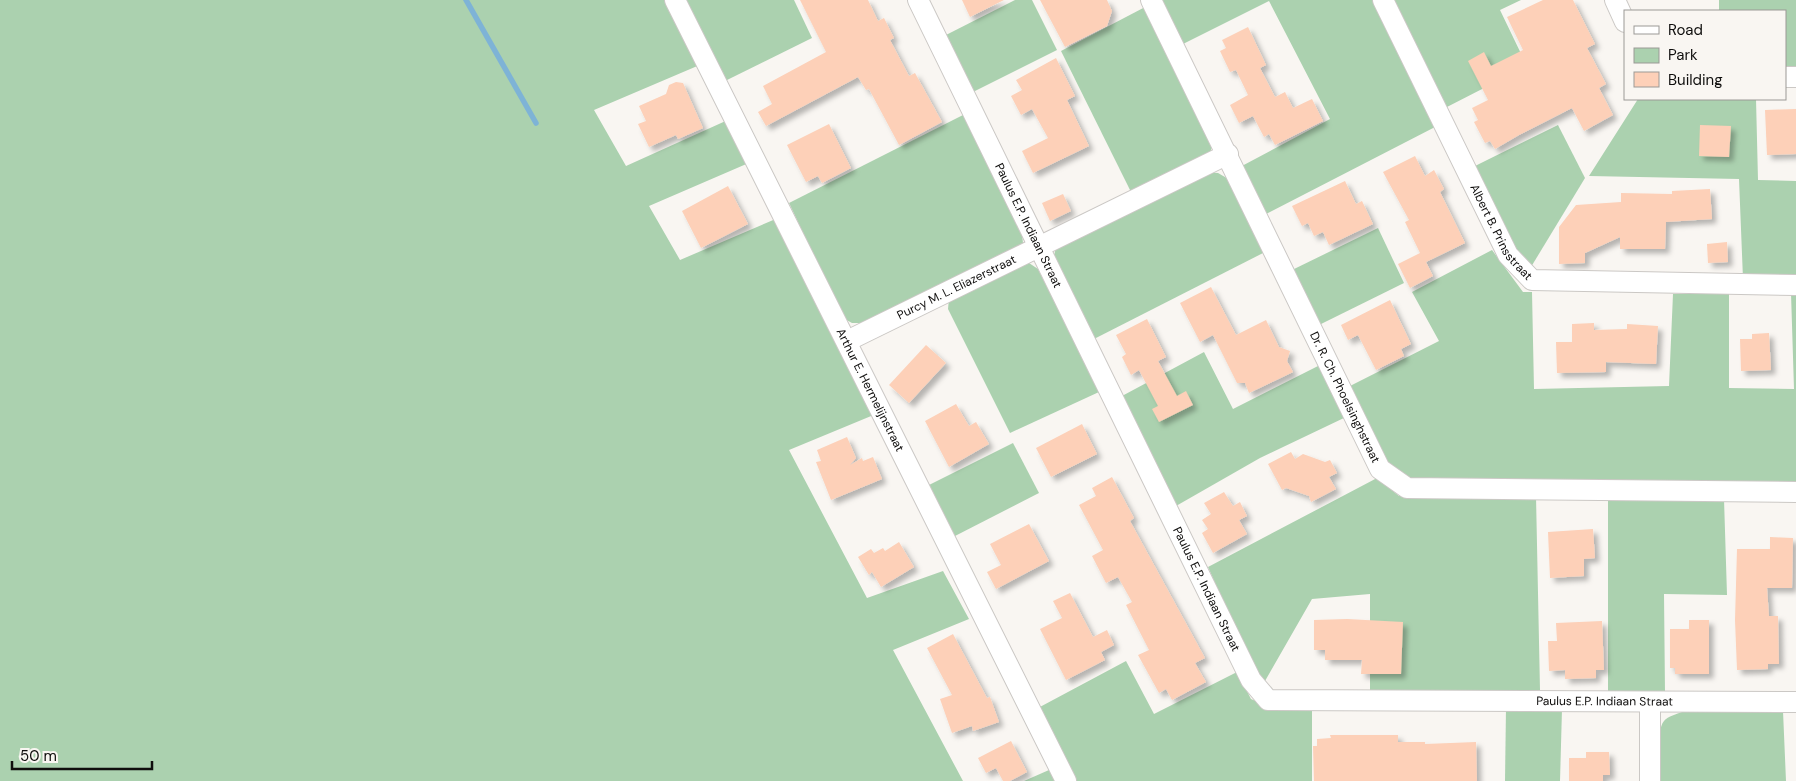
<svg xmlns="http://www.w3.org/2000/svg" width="1796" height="781" font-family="'DM Sans',sans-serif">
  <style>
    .green { fill: #abd1af }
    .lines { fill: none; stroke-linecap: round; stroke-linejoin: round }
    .stream { stroke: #7eb3d6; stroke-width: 5.5 }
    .building { fill: #fdd0b8; filter: url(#shadow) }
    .street-casing { stroke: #cbc8c5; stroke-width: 22 }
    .street { stroke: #fff; stroke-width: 20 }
    .labels { text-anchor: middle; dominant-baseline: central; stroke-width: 4.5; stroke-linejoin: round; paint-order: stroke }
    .street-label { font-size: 12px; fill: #0f0e0d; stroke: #f9f6f2 }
  </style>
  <defs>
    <filter id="shadow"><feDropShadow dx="4.5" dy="4.5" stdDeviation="2.5" flood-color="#0004"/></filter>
  </defs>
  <rect width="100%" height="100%" fill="#f9f6f2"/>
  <g class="green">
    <polygon points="0,0 670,0 702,64 594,110 626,166 730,119 751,162 649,206 680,260 778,218 876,414 789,450 867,598 943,571 969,619 893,650 963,781 0,781"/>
    <polygon points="685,0 794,0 812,38 725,81"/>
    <polygon points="1015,0 1032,0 1057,50 973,92 944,36"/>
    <polygon points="1159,0 1375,0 1437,126 1264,215 1240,167 1330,119 1269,1 1181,45"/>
    <polygon points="1392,0 1521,0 1500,10 1527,66 1445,108"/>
    <polygon points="1719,0 1796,0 1796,67 1785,67 1785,11 1719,11"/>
    <polygon points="1147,6 1212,146 1210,154 1133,196 1061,51"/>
    <polygon points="1638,99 1756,99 1758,180 1796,181 1796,280 1743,279 1739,179 1589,176"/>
    <polygon points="965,114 1022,234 1023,243 1015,251 865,323 852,323 843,318 789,203"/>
    <polygon points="1558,125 1585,178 1531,267 1520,261 1473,167"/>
    <polygon points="1205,172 1218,173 1237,184 1267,251 1094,339 1053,259 1056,248"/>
    <polygon points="1378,228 1404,283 1317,326 1290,271"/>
    <polygon points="1492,250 1523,292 1532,292 1534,389 1669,386 1673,294 1729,294 1729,388 1794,389 1791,293 1796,293 1796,486 1404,480 1392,470 1350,386 1439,341 1412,292"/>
    <polygon points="1018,263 1029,263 1038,269 1099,392 1010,433 948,309 949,299"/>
    <polygon points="1204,352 1233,409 1320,365 1346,417 1260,458 1176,506 1122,396"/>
    <polygon points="1013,443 1039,493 955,536 929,485"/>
    <polygon points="1377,478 1399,496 1536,496 1540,690 1370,691 1370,594 1312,599 1265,681 1254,672 1208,567"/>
    <polygon points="1608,498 1724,499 1727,595 1664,594 1665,693 1608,694"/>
    <polygon points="1126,661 1154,714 1237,672 1251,699 1269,707 1312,708 1312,781 1074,781 1038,708"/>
    <polygon points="1506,708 1562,709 1560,781 1505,781"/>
    <path d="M1783 711 1786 781H1659C1659 768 1656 730 1664 721 1668 716 1677 714 1682 712Z"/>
    <polygon points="1049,770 1055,781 1024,781"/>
  </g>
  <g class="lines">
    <polyline class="stream" points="466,0 536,123"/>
  </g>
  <g class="building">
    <polygon points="800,0 868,0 878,21 884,18 894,38 890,40 909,76 915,73 942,122 899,145 869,89 866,90 858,77 766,126 758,112 772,104 763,86 826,52"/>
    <polygon points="962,0 1004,0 970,17"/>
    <polygon points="1040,0 1107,0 1112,11 1107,26 1065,47"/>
    <polygon points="1543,0 1573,0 1595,44 1587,48 1606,84 1599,88 1613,115 1584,131 1572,108 1519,135 1495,149 1490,141 1485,143 1474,122 1478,120 1472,108 1488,100 1468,61 1484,52 1491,66 1523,50 1507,17"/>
    <polygon points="1248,27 1266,65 1260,68 1275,97 1285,92 1293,108 1312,99 1323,121 1275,145 1269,134 1264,137 1253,116 1239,123 1230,105 1248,95 1236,70 1230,72 1220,51 1226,48 1222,40"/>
    <polygon points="1056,58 1075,96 1067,100 1089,146 1033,173 1022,151 1048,138 1032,109 1021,115 1011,96 1022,90 1016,80"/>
    <polygon points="676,82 683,83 703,128 678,139 676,135 649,147 638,124 646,121 639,106 666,94 669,85"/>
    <polygon points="1796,109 1796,154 1767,155 1765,110"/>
    <polygon points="829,124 851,168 822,183 818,176 806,182 787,145"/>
    <polygon points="1700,125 1731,126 1729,157 1699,156"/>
    <polygon points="1415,156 1425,176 1434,170 1444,189 1440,192 1465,243 1426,262 1433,276 1410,288 1398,264 1420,253 1405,222 1409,220 1383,172"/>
    <polygon points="1345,181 1356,204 1362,201 1373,224 1329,245 1323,232 1314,236 1308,223 1302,226 1292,206"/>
    <polygon points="728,186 748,224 701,248 682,211"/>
    <polygon points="1710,189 1712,219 1666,222 1665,249 1620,249 1620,237 1585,253 1585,263 1559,264 1559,227 1576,205 1621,202 1621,193 1672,194 1672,191"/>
    <polygon points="1063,194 1071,211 1050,221 1042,203"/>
    <polygon points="1727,242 1728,262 1708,263 1707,244"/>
    <polygon points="1211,287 1236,335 1266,320 1279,347 1290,351 1287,361 1293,372 1249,393 1245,383 1237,383 1213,335 1200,342 1180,303"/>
    <polygon points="1390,300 1411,344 1401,349 1404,356 1376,370 1358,335 1348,340 1341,325"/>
    <polygon points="1147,319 1166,357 1158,361 1177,396 1186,391 1193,405 1159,422 1152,409 1158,406 1139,370 1131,375 1122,357 1126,354 1116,335"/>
    <polygon points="1594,323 1594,330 1627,329 1627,324 1658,326 1656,364 1606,362 1606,372 1557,373 1556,342 1572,342 1572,324"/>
    <polygon points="1769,333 1771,370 1741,371 1740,339 1752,339 1752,334"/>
    <polygon points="926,345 946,363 909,403 889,385"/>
    <polygon points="956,404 969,426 976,422 989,444 949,467 925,421"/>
    <polygon points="1082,424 1097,454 1051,477 1036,448"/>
    <polygon points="847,437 856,458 850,465 862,458 863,461 873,457 882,479 831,500 816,462 821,461 817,450"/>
    <polygon points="1291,452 1295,459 1303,454 1325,462 1330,460 1337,473 1329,477 1336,489 1311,502 1309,496 1286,488 1282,490 1268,464"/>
    <polygon points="1112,477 1134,518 1130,521 1205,658 1195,663 1206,682 1172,700 1166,689 1159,693 1138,655 1149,650 1126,605 1132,602 1118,577 1106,583 1092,556 1103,550 1079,505 1096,496 1092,488"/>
    <polygon points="1224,492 1233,506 1240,502 1247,516 1239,520 1247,534 1213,553 1202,533 1208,529 1202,520 1211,514 1204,503"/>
    <polygon points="1029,524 1049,561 996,589 987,572 1001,565 990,544"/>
    <polygon points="1593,529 1595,558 1584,559 1584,576 1550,578 1548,532"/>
    <polygon points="1770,537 1793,538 1792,588 1767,588 1769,616 1778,616 1779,664 1768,664 1768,669 1737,670 1735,620 1737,549 1770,549"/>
    <polygon points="899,542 914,567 881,587 872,572 869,575 858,557 871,549 874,553 883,548 885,551"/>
    <polygon points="1070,593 1093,637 1107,630 1114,645 1101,652 1105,660 1066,680 1040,629 1062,618 1053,601"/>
    <polygon points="1347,619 1403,622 1401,674 1361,674 1362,660 1325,660 1325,650 1314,650 1314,620"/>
    <polygon points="1689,620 1709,620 1709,674 1675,674 1675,668 1670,668 1670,629 1689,629"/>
    <polygon points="1602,621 1604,670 1596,670 1596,678 1565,679 1565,670 1549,671 1548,641 1557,641 1556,623"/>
    <polygon points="953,634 987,698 990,697 999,722 973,731 972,726 952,733 940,699 952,695 927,648"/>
    <polygon points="1330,735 1398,735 1398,742 1425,742 1425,744 1476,742 1477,781 1314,781 1313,746 1317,746 1317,739 1331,738"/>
    <polygon points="1011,741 1027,772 1010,781 1003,781 996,768 986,773 978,758"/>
    <polygon points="1586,752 1609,752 1610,775 1603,775 1603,781 1569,781 1569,758 1586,758"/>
  </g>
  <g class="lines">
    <g class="street-casing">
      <g id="street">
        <path id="s1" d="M675 0 1066 781"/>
        <path id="s2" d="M918 0 1251 680 1268 700 1796 702"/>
        <path id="s3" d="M1151 0 1380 469 1407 488 1796 492"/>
        <path id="s4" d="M1383 0 1508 255 1532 280 1796 285"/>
        <polyline points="1615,0 1625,22"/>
        <polyline points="1785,77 1796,77"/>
        <path id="s5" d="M847 341 1228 154"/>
        <polyline points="1650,703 1650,781"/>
      </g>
    </g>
    <use href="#street" class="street"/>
  </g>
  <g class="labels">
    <g class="street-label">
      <text stroke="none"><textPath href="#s2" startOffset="251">Paulus E.P. Indiaan Straat</textPath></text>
      <text stroke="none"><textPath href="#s4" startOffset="261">Albert B. Prinsstraat</textPath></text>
      <text stroke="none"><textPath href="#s5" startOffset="122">Purcy M. L. Eliazerstraat</textPath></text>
      <text stroke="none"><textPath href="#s1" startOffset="436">Arthur E. Hermelijnstraat</textPath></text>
      <text stroke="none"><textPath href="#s3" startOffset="442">Dr. R. Ch. Phoelsinghstraat</textPath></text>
      <text stroke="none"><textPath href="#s2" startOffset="656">Paulus E.P. Indiaan Straat</textPath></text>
      <text stroke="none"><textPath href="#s2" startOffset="1120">Paulus E.P. Indiaan Straat</textPath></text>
    </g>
  </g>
  <rect x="1624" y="10" width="162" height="90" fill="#f9f6f2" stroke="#9b9996"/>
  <rect x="1634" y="26" width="25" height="8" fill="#ffffff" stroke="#9b9996"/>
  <text x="1668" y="35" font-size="15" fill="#0f0e0d">Road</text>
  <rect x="1634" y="48" width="25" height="15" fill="#abd1af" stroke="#9b9996"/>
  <text x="1668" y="60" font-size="15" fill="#0f0e0d">Park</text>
  <rect x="1634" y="72" width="25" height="15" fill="#fdd0b8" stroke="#9b9996"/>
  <text x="1668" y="85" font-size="15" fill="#0f0e0d">Building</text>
  <path d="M12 761v8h140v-8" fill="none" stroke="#0f0e0d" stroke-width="2.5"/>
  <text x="20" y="761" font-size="15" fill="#0f0e0d" stroke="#f9f6f2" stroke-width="4" paint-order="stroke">50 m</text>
</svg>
